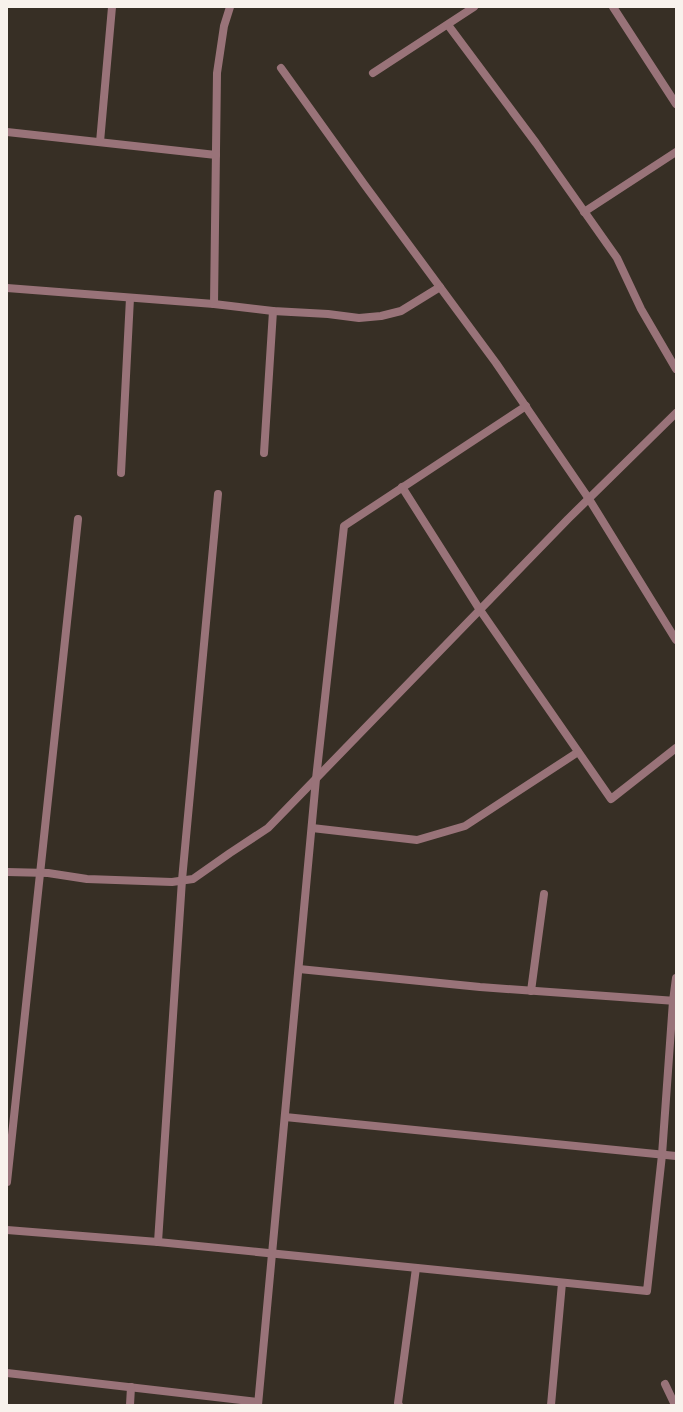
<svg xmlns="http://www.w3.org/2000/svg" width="683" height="1412" font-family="Karla,sans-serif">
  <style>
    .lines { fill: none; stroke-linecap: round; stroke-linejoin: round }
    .minor { stroke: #997379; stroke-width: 8 }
  </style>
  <rect width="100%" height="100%" fill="#372f25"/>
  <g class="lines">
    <g class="minor">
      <polyline points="613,7 676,104"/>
      <polyline points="448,25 536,143 617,258 641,309 676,369"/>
      <polyline points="281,68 364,184 496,363 589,499 676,640"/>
      <polyline points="373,73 474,7"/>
      <polyline points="7,132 216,155"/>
      <polyline points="100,142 112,7"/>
      <polyline points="584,212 676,152"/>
      <polyline points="7,288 214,304 273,311 328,314 359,318 381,316 401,311 440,287"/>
      <polyline points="214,304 217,73 224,26 230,7"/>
      <polyline points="264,453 273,311"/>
      <polyline points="121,473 130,298"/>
      <polyline points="402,487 480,610 611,799 676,748"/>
      <polyline points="312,828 417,840 465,826 578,752"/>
      <polyline points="7,872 48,873 87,879 172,882 193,879 230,853 268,828 568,519 676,413"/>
      <polyline points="299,969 480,987 676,1001"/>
      <polyline points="531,991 544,894"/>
      <polyline points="285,1117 676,1156"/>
      <polyline points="7,1182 78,519"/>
      <polyline points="7,1230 158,1242 647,1291 662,1155 673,1001 676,978"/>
      <polyline points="158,1242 182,880 218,494"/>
      <polyline points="7,1373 258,1402"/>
      <polyline points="665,1384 675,1405"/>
      <polyline points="130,1405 131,1387"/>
      <polyline points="258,1405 316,779 344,526 526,406"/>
      <polyline points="399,1405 398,1403 416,1268"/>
      <polyline points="551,1405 562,1283"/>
    </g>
  </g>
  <rect width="683" height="1412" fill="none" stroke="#f8f2ec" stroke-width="16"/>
</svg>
